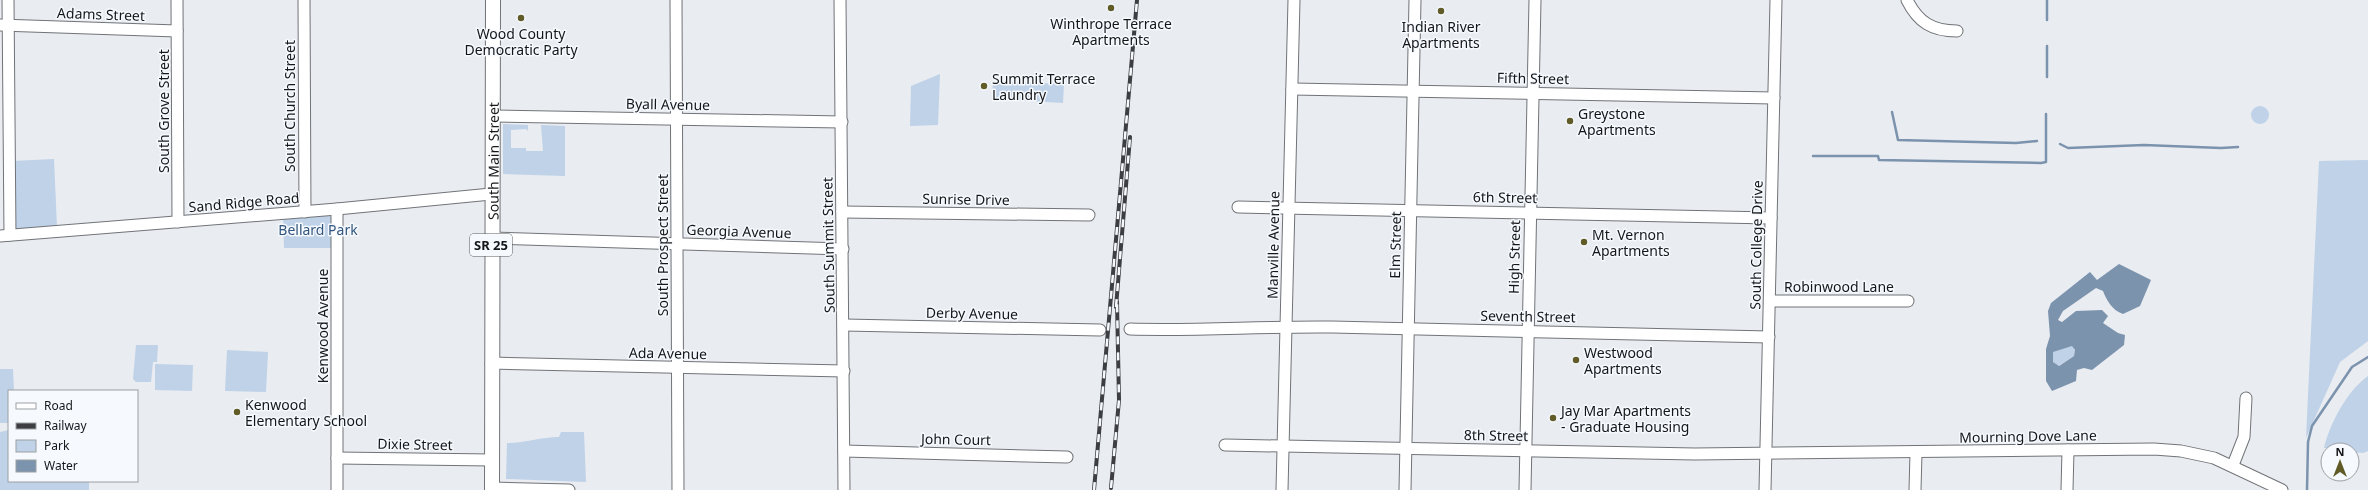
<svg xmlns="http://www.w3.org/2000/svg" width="2368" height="490" font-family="'Noto Sans',sans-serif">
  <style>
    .green { fill: #bfd2e8 }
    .water { fill: #7c93ae; fill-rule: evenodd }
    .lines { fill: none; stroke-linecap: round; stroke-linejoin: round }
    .stream { stroke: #7c93ae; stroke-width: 2.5 }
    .minor-casing { stroke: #707377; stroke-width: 13 }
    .major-casing { stroke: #707377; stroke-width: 16 }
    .minor { stroke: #fff; stroke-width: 11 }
    .major { stroke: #fff; stroke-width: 14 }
    .rail-casing { stroke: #3d3e41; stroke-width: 4 }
    .rail { stroke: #f6fafe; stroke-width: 2.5; stroke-dasharray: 8; stroke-linecap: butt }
    .poi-dot { fill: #605b27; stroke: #f6fafe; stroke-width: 1.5 }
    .labels { text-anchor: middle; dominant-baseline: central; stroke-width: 3; stroke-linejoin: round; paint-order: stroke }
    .shield { fill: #f6fafe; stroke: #585a5d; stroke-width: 1 }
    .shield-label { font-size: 13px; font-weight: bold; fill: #151618 }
    .street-label { font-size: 14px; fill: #151618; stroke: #f6fafe }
    .poi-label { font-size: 14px; fill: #151618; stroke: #f6fafe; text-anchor: start }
    .park-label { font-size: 14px; fill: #32557d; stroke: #f6fafe }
  </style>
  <rect width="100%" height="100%" fill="#e9ecf1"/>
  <g class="green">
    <polygon points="940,74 938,125 910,126 911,86"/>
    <polygon points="993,81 1064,84 1063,103 992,99"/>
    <circle cx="2260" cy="115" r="9"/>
    <polygon points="503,124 528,125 528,131 526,129 511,130 511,148 526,148 526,151 543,151 541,125 565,126 565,176 503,174"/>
    <polygon points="54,159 57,227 16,229 14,227 12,161"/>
    <polygon points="2368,160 2368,341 2340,362 2306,438 2319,161"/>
    <polygon points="337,209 337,248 284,248 283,214"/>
    <polygon points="136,345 158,345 157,362 153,362 151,382 136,382 133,379"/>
    <polygon points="2072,345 2075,351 2074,356 2058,366 2053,362 2052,352"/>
    <polygon points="227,350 268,352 266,392 225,391"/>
    <polygon points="155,364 193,365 192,391 155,390"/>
    <polygon points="0,369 13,369 14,391 9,391 9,423 0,423"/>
    <path d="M2368 376V451L2363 453 2352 452V450L2324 448C2330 423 2347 391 2368 376Z"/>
    <polygon points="9,430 9,481 89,481 89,490 0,490 0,432"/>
    <path d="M561 432H584L586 482 506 479 507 443C525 443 541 437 559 437Z"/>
  </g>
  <path class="water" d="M2119 264 2151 280 2140 306 2123 314C2112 310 2107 301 2103 291L2096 288 2063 311 2058 320 2062 322 2076 311 2102 310 2108 316 2103 323 2118 333 2125 335 2124 345 2092 370 2084 368 2077 370 2076 381 2052 391 2046 381V349L2050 336 2048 311 2051 303 2090 272 2097 280ZM2072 346 2075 350 2074 356 2059 366 2053 362V352Z"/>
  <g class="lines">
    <g class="stream">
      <polyline points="2047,20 2047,0"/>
      <polyline points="2047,77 2047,46"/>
      <polyline points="1892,112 1898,140 2016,143 2037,141"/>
      <polyline points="2060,144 2068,148 2144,145 2221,148 2238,147"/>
      <polyline points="1813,156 1878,156 1879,160 2041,163 2046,162 2046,114"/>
      <polyline points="2307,490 2308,442 2312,426 2352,367 2368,357"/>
    </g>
    <g class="minor-casing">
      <g id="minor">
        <polyline points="8,0 10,235"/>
        <polyline points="177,0 178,222"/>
        <polyline points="304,0 305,212"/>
        <polyline points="676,0 678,490"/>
        <polyline points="840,0 844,490"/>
        <path d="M1907 0C1918 22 1932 31 1957 31"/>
        <polyline points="0,25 177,31"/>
        <polyline points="1292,89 1774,98"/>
        <polyline points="493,116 842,122"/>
        <polyline points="1238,207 1771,218"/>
        <polyline points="337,209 337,490"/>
        <polyline points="842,212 1089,215"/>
        <polyline points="0,236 337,209 491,194"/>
        <polyline points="491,238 843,249"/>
        <polyline points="1770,301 1908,301"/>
        <polyline points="844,325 1100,330"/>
        <path d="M1130 329C1198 331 1265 326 1332 327L1769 337"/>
        <polyline points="491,363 844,371"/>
        <polyline points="1225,445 1695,454 2154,449 2181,451 2214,458 2282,490"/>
        <polyline points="844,451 1067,457"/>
        <polyline points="337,458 492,460"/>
        <polyline points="2233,465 2244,437 2246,398"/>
        <polyline points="492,488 569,490"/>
        <polyline points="1282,490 1294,0"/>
        <polyline points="1405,490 1415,0"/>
        <polyline points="1525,490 1535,0"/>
        <polyline points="1765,490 1776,0"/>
        <polyline points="1915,490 1916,453"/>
        <polyline points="2067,490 2068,450"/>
      </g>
    </g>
    <g class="major-casing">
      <g id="major">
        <path id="s1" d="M492 490 493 0"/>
      </g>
    </g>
    <use href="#minor" class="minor"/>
    <use href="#major" class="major"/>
    <g class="rail-casing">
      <g id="rail">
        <polyline points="1116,307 1130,137"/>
        <polyline points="1111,488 1119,400 1117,302"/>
        <polyline points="1094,490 1137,0"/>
      </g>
    </g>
    <use href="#rail" class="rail"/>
  </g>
  <g class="poi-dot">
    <circle cx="1111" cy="8" r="4"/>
    <circle cx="1441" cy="11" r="4"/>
    <circle cx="521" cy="18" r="4"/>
    <circle cx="984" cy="86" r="4"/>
    <circle cx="1570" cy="121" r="4"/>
    <circle cx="1584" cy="242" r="4"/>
    <circle cx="1576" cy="360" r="4"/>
    <circle cx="237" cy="412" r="4"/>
    <circle cx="1553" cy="418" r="4"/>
  </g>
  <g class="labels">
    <rect class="shield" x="470" y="234" width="42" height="22" rx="3"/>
    <g class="shield-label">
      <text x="491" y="245">SR 25</text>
    </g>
    <g class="street-label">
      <text transform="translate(101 14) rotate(2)">Adams Street</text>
      <text transform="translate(1533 78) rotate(1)">Fifth Street</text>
      <text transform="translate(668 104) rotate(1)">Byall Avenue</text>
      <text transform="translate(289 106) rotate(-90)">South Church Street</text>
      <text transform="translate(163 111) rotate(-90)">South Grove Street</text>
      <text stroke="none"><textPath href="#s1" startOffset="329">South Main Street</textPath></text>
      <text transform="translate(1505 197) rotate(1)">6th Street</text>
      <text transform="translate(966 199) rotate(1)">Sunrise Drive</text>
      <text transform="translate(244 202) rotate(-5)">Sand Ridge Road</text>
      <text transform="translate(739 231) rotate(2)">Georgia Avenue</text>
      <text transform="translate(662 245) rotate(-90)">South Prospect Street</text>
      <text transform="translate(828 245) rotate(-91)">South Summit Street</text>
      <text transform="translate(1273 245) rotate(-89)">Manville Avenue</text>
      <text transform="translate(1395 245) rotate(-89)">Elm Street</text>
      <text transform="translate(1756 245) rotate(-89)">South College Drive</text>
      <text transform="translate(1514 257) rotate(-89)">High Street</text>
      <text x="1839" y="286">Robinwood Lane</text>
      <text transform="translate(972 313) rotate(1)">Derby Avenue</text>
      <text transform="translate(1528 316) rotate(1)">Seventh Street</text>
      <text transform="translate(322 326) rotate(-90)">Kenwood Avenue</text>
      <text transform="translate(668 353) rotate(1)">Ada Avenue</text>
      <text transform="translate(1496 435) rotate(1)">8th Street</text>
      <text transform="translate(2028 436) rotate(-1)">Mourning Dove Lane</text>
      <text transform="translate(956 439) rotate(1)">John Court</text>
      <text transform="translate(415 444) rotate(1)">Dixie Street</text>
    </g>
    <g class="poi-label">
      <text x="1111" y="23" text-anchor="middle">Winthrope Terrace<tspan x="1111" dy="16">Apartments</tspan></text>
      <text x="1441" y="26" text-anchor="middle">Indian River<tspan x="1441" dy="16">Apartments</tspan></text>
      <text x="521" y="33" text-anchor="middle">Wood County<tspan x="521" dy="16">Democratic Party</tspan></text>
      <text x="992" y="78">Summit Terrace<tspan x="992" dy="16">Laundry</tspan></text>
      <text x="1578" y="113">Greystone<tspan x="1578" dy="16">Apartments</tspan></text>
      <text x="1592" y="234">Mt. Vernon<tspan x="1592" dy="16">Apartments</tspan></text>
      <text x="1584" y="352">Westwood<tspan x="1584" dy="16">Apartments</tspan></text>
      <text x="245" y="404">Kenwood<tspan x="245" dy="16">Elementary School</tspan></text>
      <text x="1561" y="410">Jay Mar Apartments<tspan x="1561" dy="16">- Graduate Housing</tspan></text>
    </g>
    <g class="park-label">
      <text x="318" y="229">Bellard Park</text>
    </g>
  </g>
  <rect x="8" y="390" width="130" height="92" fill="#f6fafe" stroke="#9c9fa2"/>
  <rect x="16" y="403" width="20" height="6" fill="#ffffff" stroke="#9c9fa2"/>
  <text x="44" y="410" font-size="12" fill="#151618">Road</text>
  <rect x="16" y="423" width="20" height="6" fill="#3d3e41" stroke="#9c9fa2"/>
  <text x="44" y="430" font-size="12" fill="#151618">Railway</text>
  <rect x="16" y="440" width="20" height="12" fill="#bfd2e8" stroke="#9c9fa2"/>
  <text x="44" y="450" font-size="12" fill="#151618">Park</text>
  <rect x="16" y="460" width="20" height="12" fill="#7c93ae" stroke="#9c9fa2"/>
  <text x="44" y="470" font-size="12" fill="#151618">Water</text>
  <g transform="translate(2340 462)"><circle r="19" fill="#f6fafe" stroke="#9c9fa2"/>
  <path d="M0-3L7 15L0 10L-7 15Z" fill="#605b27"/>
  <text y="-6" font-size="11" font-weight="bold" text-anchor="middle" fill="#151618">N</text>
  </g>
</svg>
